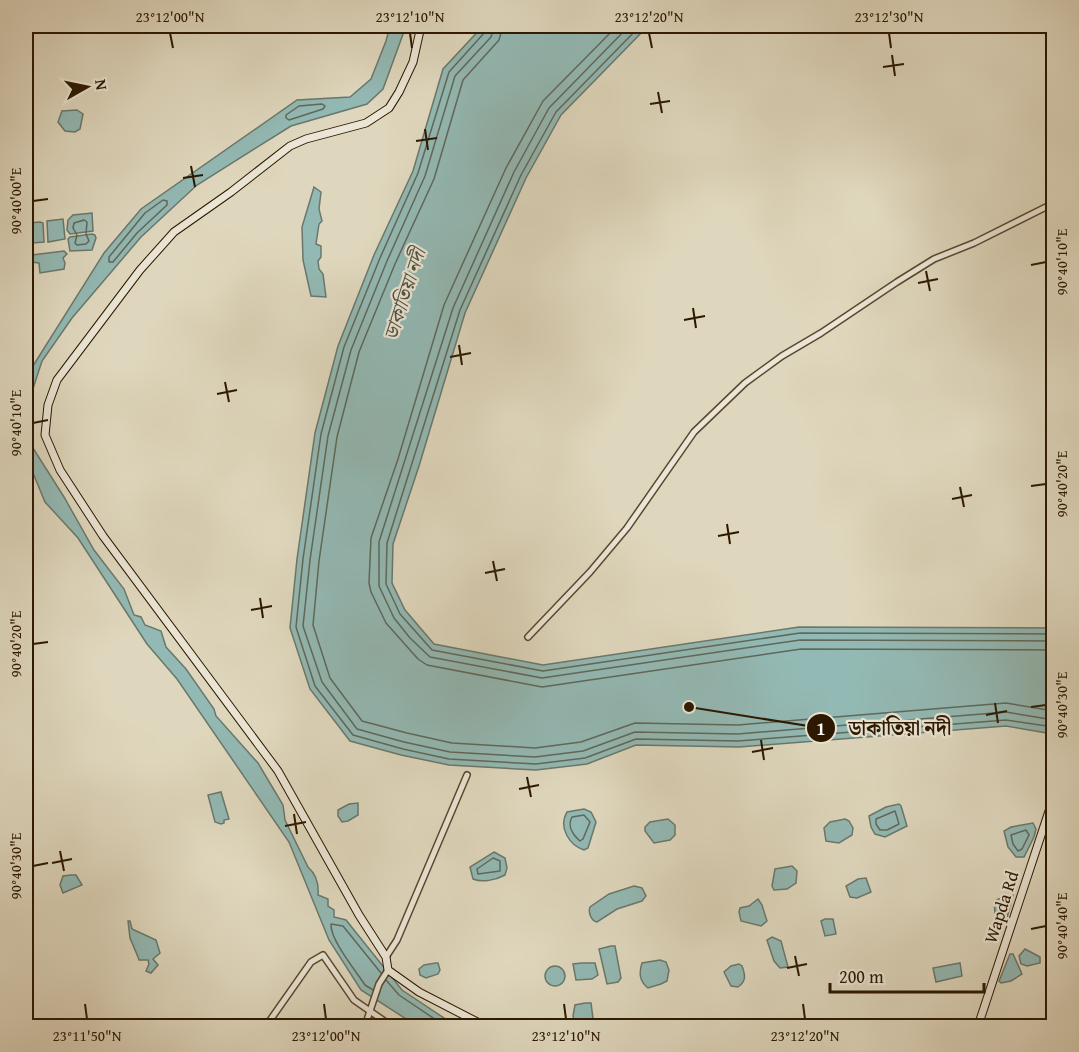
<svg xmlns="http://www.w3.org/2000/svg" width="1079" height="1052" font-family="'Gentium Book Plus','Noto Serif Bengali',serif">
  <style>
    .water { fill: #93b9b4; stroke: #69786c; stroke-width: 1.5 }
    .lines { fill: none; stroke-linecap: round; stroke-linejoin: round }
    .shore { stroke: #5f685a; stroke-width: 1.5 }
    .street-casing { stroke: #584730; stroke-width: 8 }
    .secondary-casing { stroke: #2b1701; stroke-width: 9 }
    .street { stroke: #eae5d4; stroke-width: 5 }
    .secondary { stroke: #eae5d4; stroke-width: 7 }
    .ticks { fill: none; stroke: #2b1701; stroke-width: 2 }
    .labels { text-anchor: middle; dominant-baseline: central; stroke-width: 4.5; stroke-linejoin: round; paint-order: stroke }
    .street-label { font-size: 18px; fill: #2b1701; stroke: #eae5d4 }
    .water-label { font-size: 20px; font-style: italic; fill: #4f5040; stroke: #eae5d4 }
    .leader { fill: none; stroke: #2b1701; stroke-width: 2 }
    .callout-dot { fill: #2b1701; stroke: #eae5d4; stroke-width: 2 }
    .mark-label { font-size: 18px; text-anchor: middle; font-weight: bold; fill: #fff }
    .callout-label { font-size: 20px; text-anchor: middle; font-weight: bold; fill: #2b1701; stroke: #eae5d4; stroke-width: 4.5; stroke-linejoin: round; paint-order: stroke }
    .neatline { fill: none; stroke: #2b1701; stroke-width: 2 }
    .ticks-label { font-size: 15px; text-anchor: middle; fill: #2b1701 }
  </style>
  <rect width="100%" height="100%" fill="#dfd7bd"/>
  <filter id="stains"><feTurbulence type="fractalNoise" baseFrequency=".00333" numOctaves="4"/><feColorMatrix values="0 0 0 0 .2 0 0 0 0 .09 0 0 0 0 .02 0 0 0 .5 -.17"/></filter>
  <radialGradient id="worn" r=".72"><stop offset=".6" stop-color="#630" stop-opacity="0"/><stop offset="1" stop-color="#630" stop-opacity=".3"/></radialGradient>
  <g class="water">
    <polygon points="390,26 406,26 383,89 367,104 291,126 197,185 141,237 72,318 42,361 28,404 26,431 26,377 104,253 141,209 297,100 350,97 371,79 386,41"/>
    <polygon points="483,26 648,26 561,115 526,178 465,313 419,466 393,544 392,583 405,610 434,644 543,665 799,627 1053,628 1053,734 1006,726 739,747 636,745 587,764 536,770 449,765 401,755 350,741 310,689 290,628 297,559 315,433 338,346 374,255 413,171 443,69"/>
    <polygon points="77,110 83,114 80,129 75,132 65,131 58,122 62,111"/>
    <polygon points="314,187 321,192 319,209 322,221 319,224 316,244 321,246 321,257 318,261 319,269 323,274 326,297 311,296 303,260 302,227"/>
    <polygon points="92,213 93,231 70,234 67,230 68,220 73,215"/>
    <polygon points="63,219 65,239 48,242 47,221"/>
    <polygon points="40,222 43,223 44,242 32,243 29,223"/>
    <polygon points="92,234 95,235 96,238 92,250 70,251 68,239 70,237"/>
    <polygon points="64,251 67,254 63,258 65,263 64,269 40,273 39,263 31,262 30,257 32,255"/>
    <path d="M26 437 64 497 94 550 124 589 134 615 141 617 145 625 161 631 166 647 186 669 214 709 216 716 258 763 283 805 285 820 308 867C317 875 319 884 318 895L328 899V906L334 910V917L346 920 402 990 456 1026H417L361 990 329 940 289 842 177 679 147 644 78 538 45 502 26 456Z"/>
    <polygon points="221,792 229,819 224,820 224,823 221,824 215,822 208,795"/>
    <polygon points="358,803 358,815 348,821 342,822 338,816 338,810 349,804"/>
    <polygon points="899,804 901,806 907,826 885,837 875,834 871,827 869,816 886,807"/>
    <path d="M584 809 591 812 596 822 588 848 584 850C569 845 558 827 567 812Z"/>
    <polygon points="668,819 675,825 675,835 670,840 654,843 645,831 645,827 650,822"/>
    <polygon points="845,819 849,821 853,828 852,835 839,843 826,841 824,828 830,822"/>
    <polygon points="1033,823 1036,829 1034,837 1024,857 1016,857 1008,847 1004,831 1011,827"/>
    <path d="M494 852 505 858 507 868 505 875C496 880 482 883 473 879L470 867Z"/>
    <polygon points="792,866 797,871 796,883 787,889 774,890 772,886 775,869"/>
    <polygon points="71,875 76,875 82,885 63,893 60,885 63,876"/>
    <polygon points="866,878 871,892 857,898 850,897 846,886 858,879"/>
    <path d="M634 886 642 888 646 896 642 901 617 909 597 922C591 921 588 912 590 907L609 894Z"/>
    <polygon points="1008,895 1013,895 1007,918 1003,919 995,913 994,901"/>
    <polygon points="758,899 762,905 767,921 761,926 741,921 739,912 740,908 749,906"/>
    <polygon points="825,919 833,919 836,934 825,936 821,921"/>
    <polygon points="128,921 130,921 132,929 156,940 160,953 153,959 158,965 151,973 146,971 149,964 148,960 139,960 138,957 130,938"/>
    <polygon points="772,937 781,941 788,967 780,968 774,961 767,940"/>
    <polygon points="611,946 615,946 621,978 618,982 607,984 599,949"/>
    <polygon points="1025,949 1040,957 1040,963 1027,966 1021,964 1019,956"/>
    <polygon points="1010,954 1013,954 1022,974 1011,981 1001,983 999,981"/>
    <path d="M660 960 666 962 669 970 667 981 661 984 648 988C639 981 639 973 642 963Z"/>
    <polygon points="436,963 438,963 440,970 438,974 426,978 420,975 419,969 424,965"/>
    <polygon points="582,963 595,963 598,975 592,979 576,980 573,964"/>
    <polygon points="960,963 962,976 936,982 933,968"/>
    <path d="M739 964 742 966C745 974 747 981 738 987L731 986 724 972 731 966Z"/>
    <circle cx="555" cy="976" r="10"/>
    <polygon points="585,1003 591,1003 594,1026 576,1026 573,1016 575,1005"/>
  </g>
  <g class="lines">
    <g class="shore">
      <polyline points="486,26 485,32 449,72 418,173 380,258 344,347 321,434 303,559 296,627 315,686 353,735 403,749 449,759 536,764 585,758 636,739 738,741 1006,720 1054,727"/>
      <polyline points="494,26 491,37 455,76 425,176 387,261 351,350 328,436 310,560 303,626 322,682 357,729 404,742 450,752 535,757 583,751 635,732 738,734 1006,712 1054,720"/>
      <polyline points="503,26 499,40 463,80 434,179 395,264 359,352 337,437 319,561 313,625 330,678 362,721 407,733 452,743 535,748 581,742 635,723 738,725 1006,703 1054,711"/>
      <polyline points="617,26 543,101 506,168 444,305 398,459 371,538 369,583 371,592 386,623 418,659 427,665 542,687 801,649 1054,650"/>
      <polyline points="629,26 549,108 514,172 453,308 379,542 379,586 394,618 410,638 430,657 542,678 800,640 1054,641"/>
      <polyline points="640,26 556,112 521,175 460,310 387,543 386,584 400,614 432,650 543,671 800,633 1054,634"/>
      <polygon points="322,104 325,106 323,109 289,120 286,118 286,115 299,106"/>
      <polygon points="163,200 167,201 167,205 137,233 113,262 109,262 109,257 145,213"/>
      <polygon points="84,220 87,222 86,234 89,241 86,244 77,245 75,243 77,235 73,228 74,223"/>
      <polygon points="895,811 899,824 887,830 880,830 876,824 876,819"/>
      <path d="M584 815 590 822 583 839 580 841C573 835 567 826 572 817Z"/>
      <polygon points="1026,830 1029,835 1022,849 1018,851 1013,844 1011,835"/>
      <polygon points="493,858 500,861 500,871 478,874 477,869"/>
      <polyline points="386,980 399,995 445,1026"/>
      <path d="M373 990 365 985C356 971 330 940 331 924L343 926 381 973"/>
    </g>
    <g class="street-casing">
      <g id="street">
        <polyline points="528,637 590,572 627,528 694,432 745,383 782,356 821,333 897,282 934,259 974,243 1054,203"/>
        <polyline points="386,957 397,940 467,775"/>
        <polyline points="266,1026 311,962 323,955 354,1000 390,1025"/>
        <polyline points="365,1026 379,984 388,970"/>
      </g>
    </g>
    <g class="secondary-casing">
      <g id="secondary">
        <polyline points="421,26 413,62 399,92 389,108 366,123 306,139 290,146 231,192 174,232 140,270 57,380 48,405 45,435 60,470 103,536 278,771 359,915 386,957 388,970 419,992 485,1026"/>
        <polyline points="978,1026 1054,796"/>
      </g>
    </g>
    <use href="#street" class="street"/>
    <use href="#secondary" class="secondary"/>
  </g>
  <path class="ticks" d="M170 33 173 48M410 33 412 48M649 33 652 48M889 33 891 48M892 55 895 76M883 67 904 64M658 92 662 113M650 104 670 101M425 129 428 150M416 141 437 138M191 166 195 187M183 178 203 175M33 201 48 199M1031 265 1046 262M926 271 930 291M918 283 938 279M693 308 696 328M684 320 705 316M459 345 462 365M450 357 471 353M225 382 229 402M217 394 237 390M33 423 48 420M1031 486 1046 484M960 487 964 507M952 499 972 495M727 524 730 544M718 536 739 532M493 561 497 581M485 573 505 569M260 598 263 618M251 610 272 606M33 644 48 642M995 703 998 723M1031 707 1046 705M986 715 1007 711M761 740 764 760M752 752 773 748M527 777 531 797M519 789 539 785M294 814 297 834M285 826 306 822M60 851 64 871M52 863 72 859M33 866 48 863M1031 929 1046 926M795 956 799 976M787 968 807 964M85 1004 87 1019M324 1004 326 1019M564 1004 566 1019M803 1004 805 1019"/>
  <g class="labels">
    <g class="street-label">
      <text transform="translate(1001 907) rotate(-72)">Wapda Rd</text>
    </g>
    <g class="water-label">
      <text transform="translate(404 294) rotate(-72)">ডাকাতিয়া নদী</text>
    </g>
  </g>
  <path class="leader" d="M689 707L821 728"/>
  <g class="callout-dot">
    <circle cx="689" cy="707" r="6"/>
    <circle cx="821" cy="728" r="15"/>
  </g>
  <g class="mark-label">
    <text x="821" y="735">1</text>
  </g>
  <g class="callout-label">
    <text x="900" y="735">ডাকাতিয়া নদী</text>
  </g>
  <rect width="1079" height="1052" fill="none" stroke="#dfd7bd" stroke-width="66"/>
  <g transform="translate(87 87) rotate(81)" stroke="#eae5d4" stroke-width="4.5" paint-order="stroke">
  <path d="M0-4.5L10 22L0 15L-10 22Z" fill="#2b1701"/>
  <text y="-9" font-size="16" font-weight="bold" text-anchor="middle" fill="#2b1701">N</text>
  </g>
  <path d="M830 983v9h154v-9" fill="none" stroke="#2b1701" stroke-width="3"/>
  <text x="839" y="983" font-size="18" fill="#2b1701" stroke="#eae5d4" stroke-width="4.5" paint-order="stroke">200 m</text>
  <rect x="33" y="33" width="1013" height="986" class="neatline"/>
  <g class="ticks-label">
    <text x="170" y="22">23°12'00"N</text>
    <text x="410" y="22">23°12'10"N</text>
    <text x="649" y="22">23°12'20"N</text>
    <text x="889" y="22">23°12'30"N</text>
    <text transform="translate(16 201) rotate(-90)" y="5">90°40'00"E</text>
    <text transform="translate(1062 262) rotate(-90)" y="5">90°40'10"E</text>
    <text transform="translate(16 423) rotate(-90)" y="5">90°40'10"E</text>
    <text transform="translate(1062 484) rotate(-90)" y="5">90°40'20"E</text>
    <text transform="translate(16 644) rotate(-90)" y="5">90°40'20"E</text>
    <text transform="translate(1062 705) rotate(-90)" y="5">90°40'30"E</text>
    <text transform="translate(16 866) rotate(-90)" y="5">90°40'30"E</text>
    <text transform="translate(1062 926) rotate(-90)" y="5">90°40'40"E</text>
    <text x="87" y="1041">23°11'50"N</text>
    <text x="326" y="1041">23°12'00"N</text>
    <text x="566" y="1041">23°12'10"N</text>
    <text x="805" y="1041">23°12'20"N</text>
  </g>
  <rect width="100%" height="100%" filter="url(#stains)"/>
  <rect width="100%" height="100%" fill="url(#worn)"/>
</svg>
